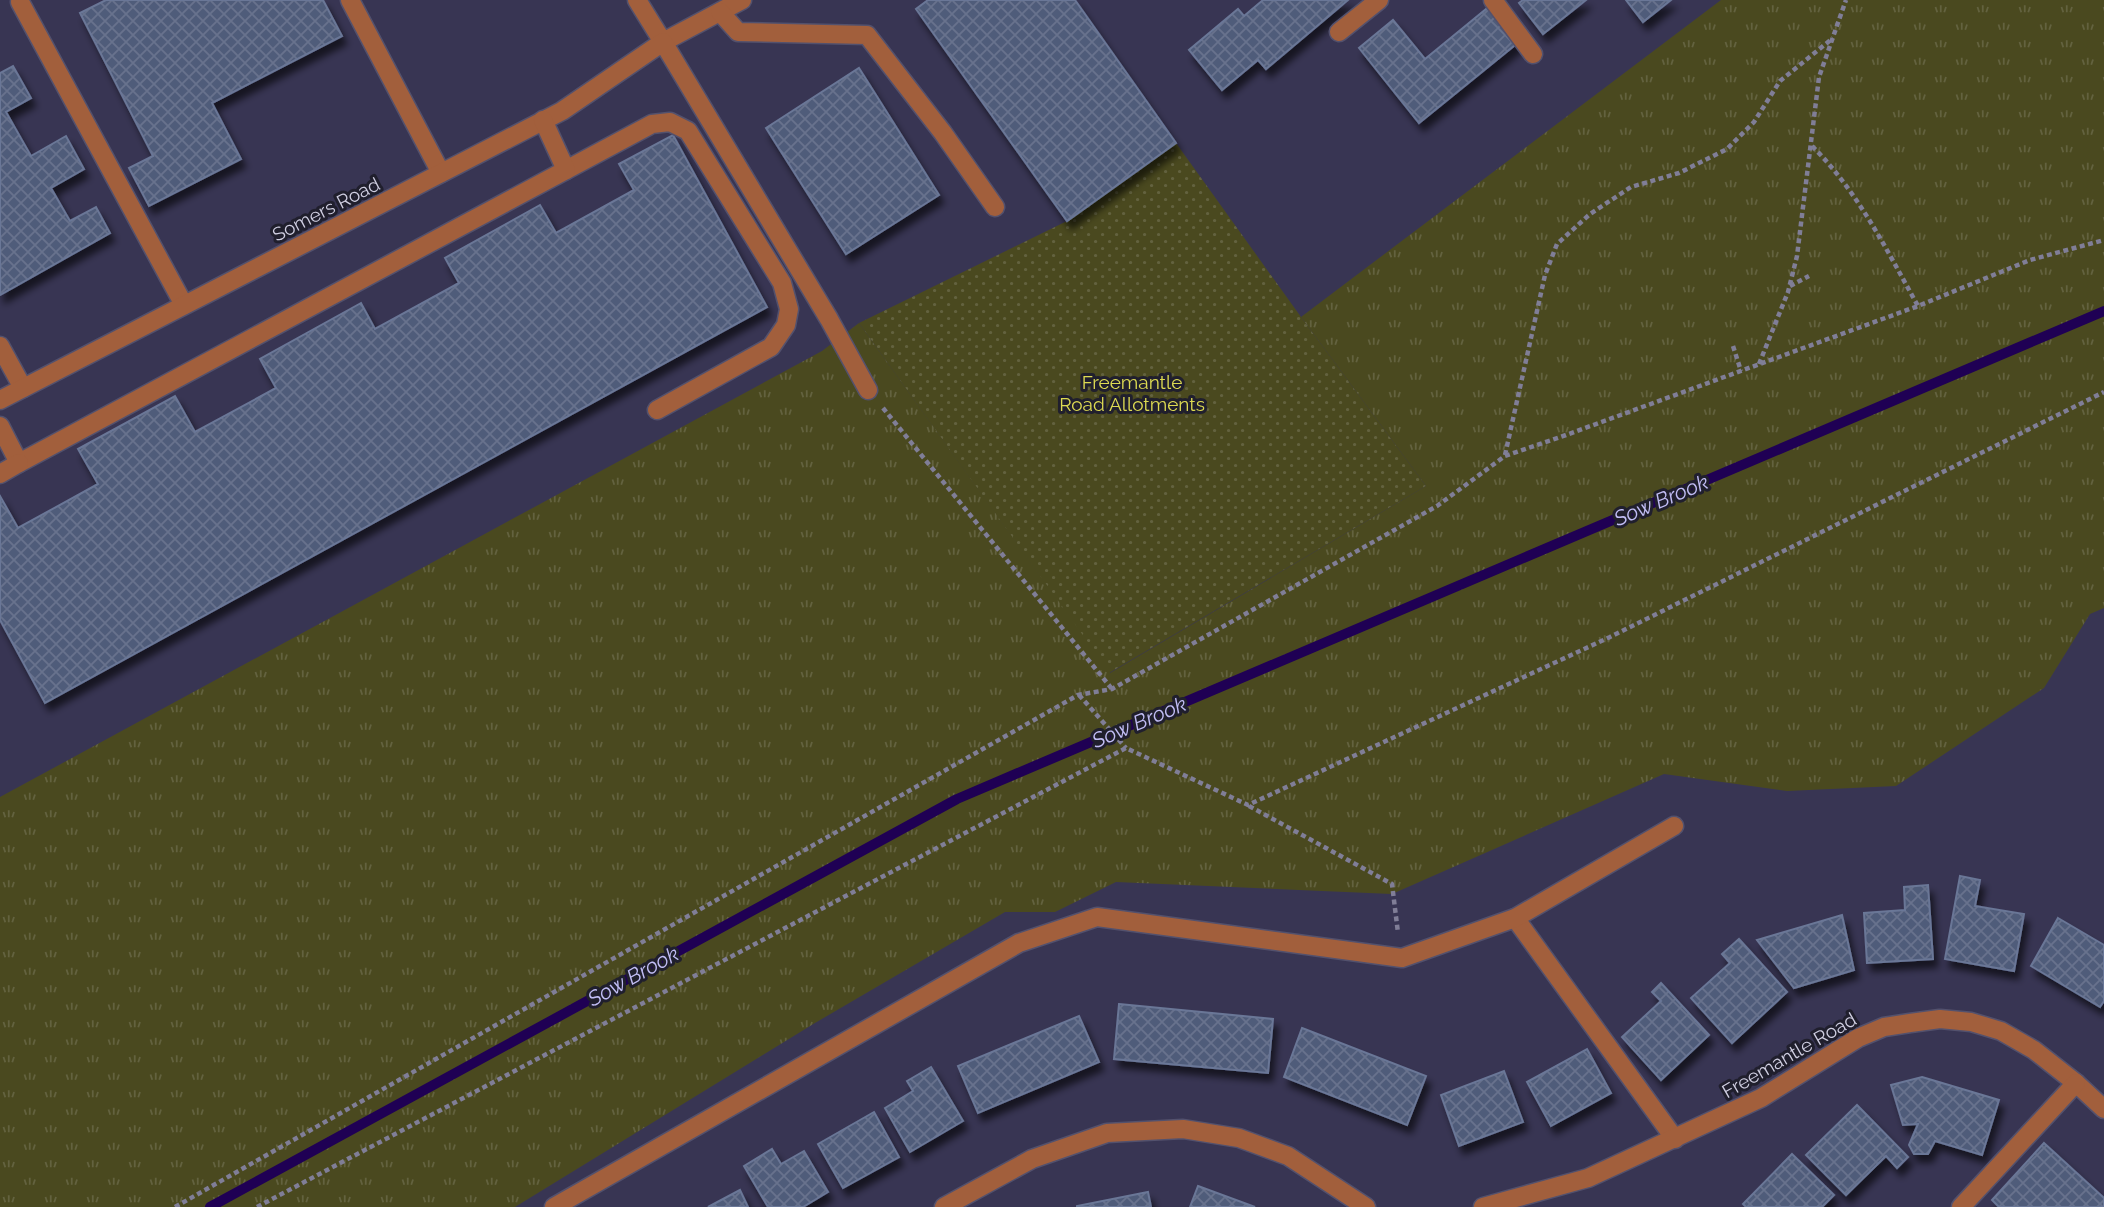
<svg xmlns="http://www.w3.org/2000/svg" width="2104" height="1207" font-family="Raleway,sans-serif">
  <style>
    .grass { fill: url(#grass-dots) }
    .park { fill: url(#park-tufts) }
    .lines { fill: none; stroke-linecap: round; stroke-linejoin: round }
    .stream { stroke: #1f0054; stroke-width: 10 }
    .building { fill: url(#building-cross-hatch); stroke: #6a7797; stroke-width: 2; filter: url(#shadow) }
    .minor-casing { stroke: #53516d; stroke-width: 21 }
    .path { stroke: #807e97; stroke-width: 4.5; stroke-dasharray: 5 3.5; stroke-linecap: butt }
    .minor { stroke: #a25f3c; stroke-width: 18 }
    .labels { text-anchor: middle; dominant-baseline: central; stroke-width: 6; stroke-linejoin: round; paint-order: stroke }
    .street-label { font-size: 19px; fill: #d0cfe2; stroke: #201f2d }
    .park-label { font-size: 19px; fill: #ddda52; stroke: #201f2d }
    .water-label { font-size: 21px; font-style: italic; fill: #c1bdf4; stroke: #201f2d }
  </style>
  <defs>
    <pattern id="grass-dots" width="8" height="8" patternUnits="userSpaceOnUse" patternTransform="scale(1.75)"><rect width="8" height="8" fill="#4a491f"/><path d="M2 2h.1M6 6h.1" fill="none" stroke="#63623f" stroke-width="1.8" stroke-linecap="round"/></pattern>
    <pattern id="park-tufts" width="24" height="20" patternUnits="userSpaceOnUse" patternTransform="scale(1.75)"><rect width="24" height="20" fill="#4a491f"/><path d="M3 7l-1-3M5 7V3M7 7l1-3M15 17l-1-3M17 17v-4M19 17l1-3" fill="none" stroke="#63623f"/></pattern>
    <pattern id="building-cross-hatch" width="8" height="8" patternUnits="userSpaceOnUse" patternTransform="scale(1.75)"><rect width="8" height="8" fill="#505c7a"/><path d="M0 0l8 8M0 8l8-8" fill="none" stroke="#68728d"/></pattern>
    <filter id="shadow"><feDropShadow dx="4.5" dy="8" stdDeviation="3.5" flood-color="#0009"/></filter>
  </defs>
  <rect width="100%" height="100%" fill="#383553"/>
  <polygon class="grass" points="1176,143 1301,317 1426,486 1109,673 859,323 1067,221"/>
  <polygon class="park" points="1721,0 2104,0 2104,608 2090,614 2044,688 1896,786 1787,791 1664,774 1392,894 1116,882 1055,912 1005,912 815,1023 515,1207 0,1207 0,797 822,351 859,323 1110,673 1426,486 1301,317"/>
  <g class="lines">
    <polyline class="stream" points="210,1207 957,799 2104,311"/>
  </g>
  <g class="building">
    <polygon points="106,0 323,0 342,36 212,103 241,159 149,206 129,168 153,156 80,13"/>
    <polygon points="928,0 1075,0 1176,143 1067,221 916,9"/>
    <polygon points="1263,0 1348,0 1266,69 1258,60 1222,90 1189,50 1238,9 1244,16"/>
    <polygon points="1523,0 1586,0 1543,34 1519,3"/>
    <polygon points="1626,0 1671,0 1643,22"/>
    <polygon points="1491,5 1520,41 1419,123 1359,48 1393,20 1425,59"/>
    <polygon points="13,66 31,98 6,112 31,156 66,136 84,169 51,188 70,221 96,207 110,233 0,295 0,73"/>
    <polygon points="859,68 939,195 846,254 766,128"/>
    <polygon points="673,135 767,307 45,703 0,620 0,496 18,528 98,484 78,449 175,396 195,432 276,388 260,359 361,303 375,329 459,283 445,258 540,205 556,233 634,190 619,164"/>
    <polygon points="1960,876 1980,880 1975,906 2024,914 2014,971 1945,959"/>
    <polygon points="1928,885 1933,959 1867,963 1864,913 1905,910 1904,887"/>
    <polygon points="1842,915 1854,970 1794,988 1757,940"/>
    <polygon points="2058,918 2104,945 2104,1001 2100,1007 2031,966"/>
    <polygon points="1739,939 1787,992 1732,1043 1691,998 1730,963 1722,954"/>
    <polygon points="1661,983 1709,1035 1661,1080 1622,1037 1661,1001 1652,992"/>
    <polygon points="1119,1004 1273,1019 1268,1073 1114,1059"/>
    <polygon points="1079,1016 1099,1062 978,1113 958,1066"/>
    <polygon points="1302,1028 1426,1076 1407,1125 1284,1077"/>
    <polygon points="1587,1049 1611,1093 1551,1126 1527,1082"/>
    <polygon points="931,1067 963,1121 910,1152 885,1108 913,1091 907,1081"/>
    <polygon points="1504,1071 1523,1122 1459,1146 1441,1095"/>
    <polygon points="1922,1077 1999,1100 1982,1155 1935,1141 1928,1154 1914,1154 1909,1145 1918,1124 1903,1125 1891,1085"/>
    <polygon points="1857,1105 1908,1157 1897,1168 1886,1156 1846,1195 1806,1155"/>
    <polygon points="874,1112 899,1157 843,1188 818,1144"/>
    <polygon points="2044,1143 2104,1198 2104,1207 1999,1207 1992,1200"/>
    <polygon points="772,1149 781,1164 804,1151 828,1192 803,1207 768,1207 744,1166"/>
    <polygon points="1792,1154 1834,1195 1822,1207 1746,1207 1743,1204"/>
    <polygon points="1198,1186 1255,1207 1190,1207"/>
    <polygon points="740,1190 748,1207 708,1207"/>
    <polygon points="1148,1192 1151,1207 1077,1207 1077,1206"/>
  </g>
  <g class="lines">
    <g class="minor-casing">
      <g id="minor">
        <polyline points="350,0 441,173"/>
        <polyline points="637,0 663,42 742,0"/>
        <polyline points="1493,0 1533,54"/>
        <polyline points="20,2 184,305"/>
        <polyline points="720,12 738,32 867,35 943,133 995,207"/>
        <polyline points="1339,32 1379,0"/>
        <polyline points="566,170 652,124 670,122 688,131 782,283 789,309 786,325 771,347 657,410"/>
        <polyline points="0,346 23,388"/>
        <polyline points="0,400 562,111 663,42 829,319 868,390"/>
        <polyline points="0,426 19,463 566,170 543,120"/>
        <polyline points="0,474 19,463"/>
        <polyline points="1515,918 1675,1139"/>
        <polyline points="554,1207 1019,943 1097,917 1402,958 1515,918 1674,826"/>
        <polyline points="944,1207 1032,1159 1107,1133 1183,1129 1239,1138 1288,1156 1366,1207"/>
        <polyline points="1483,1207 1588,1178 1761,1098 1858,1038 1884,1027 1910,1023 1940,1019 1971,1022 2001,1031 2034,1050 2076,1083 2104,1109"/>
        <polyline points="1961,1207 2076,1083"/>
      </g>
    </g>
    <g class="path">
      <path d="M1812 146C1859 193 1886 249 1918 306"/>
      <polyline points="1790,286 1809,276"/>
      <polyline points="1733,346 1741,371"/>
      <polyline points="1759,364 1788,292 1797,256 1819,77 1846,0"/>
      <polyline points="883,408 1112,689"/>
      <polyline points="1505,455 1545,275 1557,244 1590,214 1631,187 1679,173 1727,149 1754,122 1780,81 1833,38"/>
      <polyline points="1079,695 1126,748"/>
      <polyline points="1249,806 1392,884 1398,933"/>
      <polyline points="175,1207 1078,695 1112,689 1437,506 1505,456 1566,435 1918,306 2030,260 2104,240"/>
      <polyline points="257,1207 1126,748 1248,805 1610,637 2104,392"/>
    </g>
    <use href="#minor" class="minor"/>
  </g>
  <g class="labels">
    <g class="street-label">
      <text transform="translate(326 209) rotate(-27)">Somers Road</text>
      <text transform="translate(1789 1055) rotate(-30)">Freemantle Road</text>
    </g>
    <g class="park-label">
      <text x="1132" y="382">Freemantle<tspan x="1132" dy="22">Road Allotments</tspan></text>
    </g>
    <g class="water-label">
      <text transform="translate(1661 500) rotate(-23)">Sow Brook</text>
      <text transform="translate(1139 722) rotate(-23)">Sow Brook</text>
      <text transform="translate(633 976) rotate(-29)">Sow Brook</text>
    </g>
  </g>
</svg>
